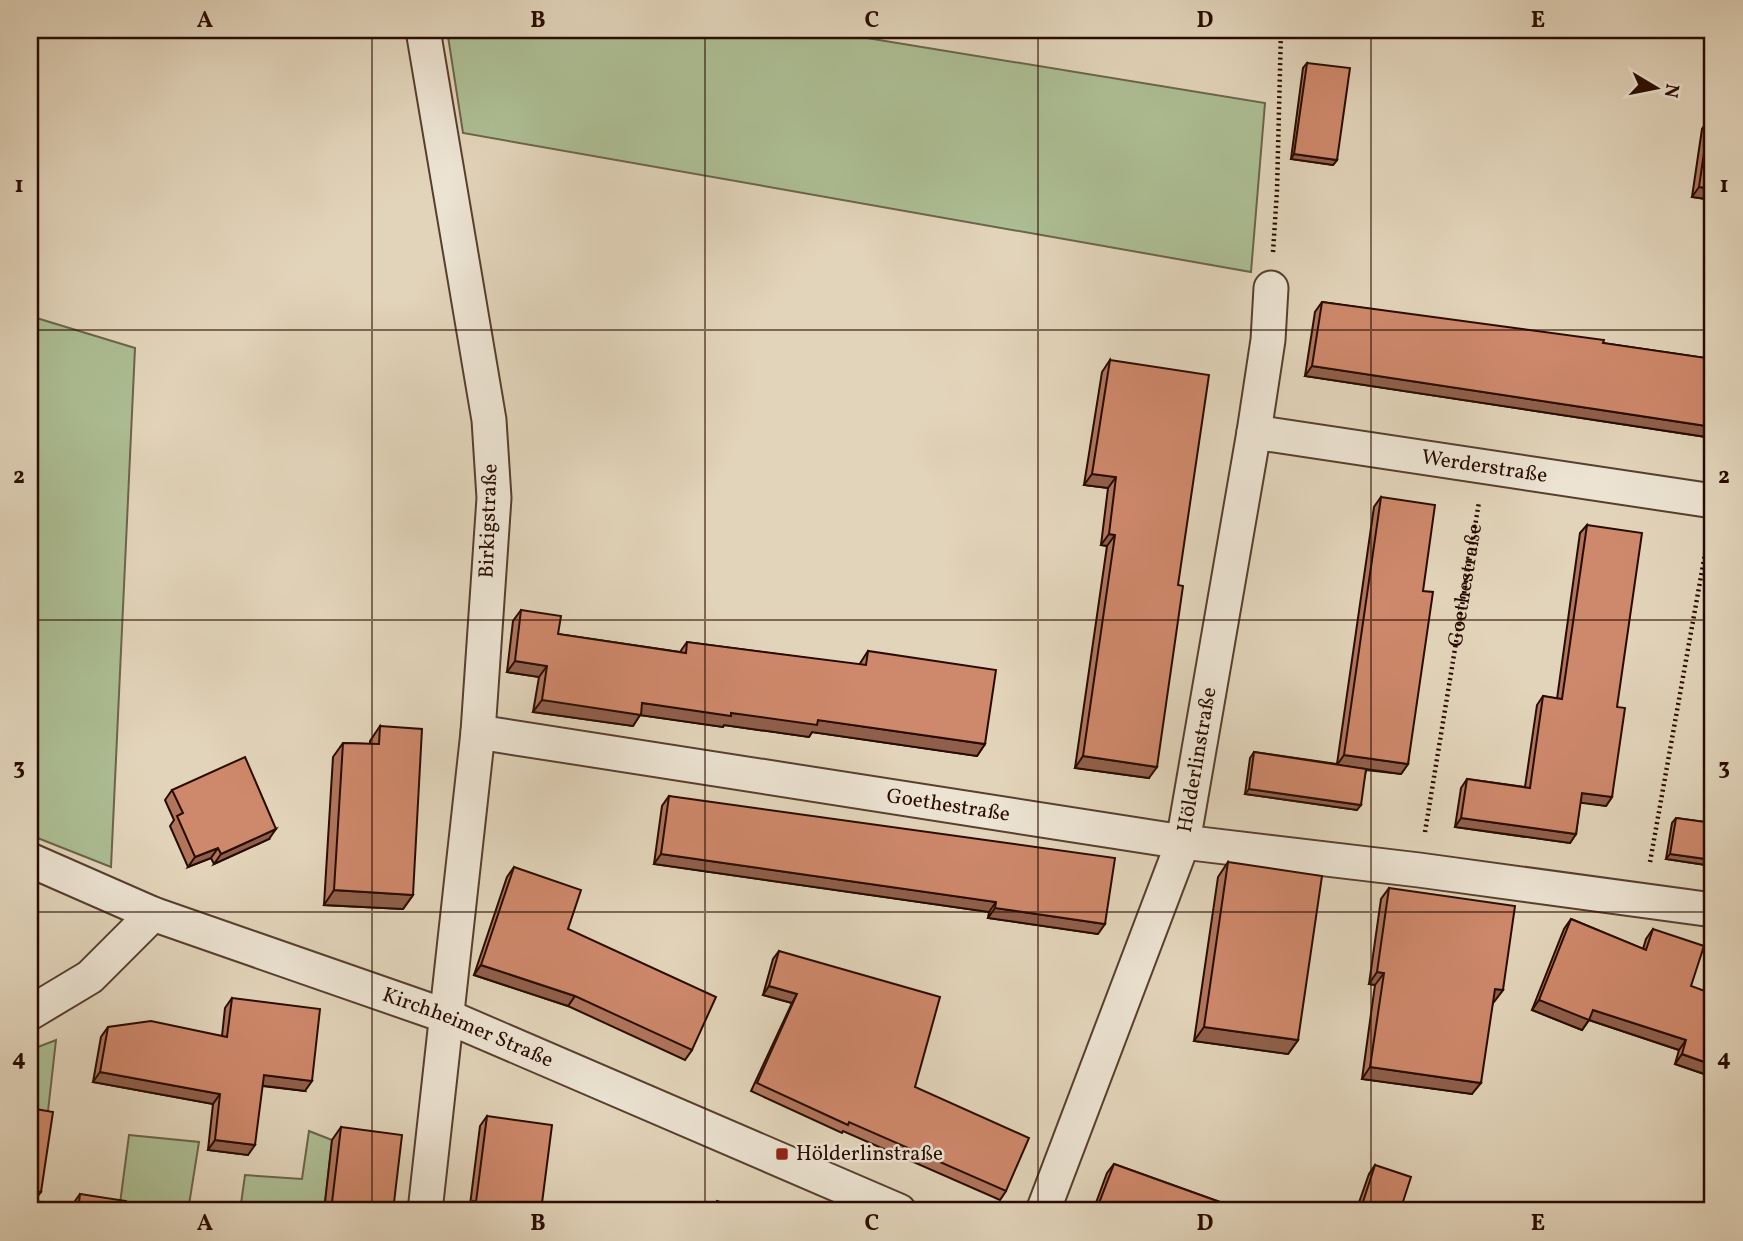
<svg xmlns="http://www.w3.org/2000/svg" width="1743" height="1241" font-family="Vollkorn,serif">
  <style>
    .green { fill: #adbe94; stroke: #6b654a; stroke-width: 2 }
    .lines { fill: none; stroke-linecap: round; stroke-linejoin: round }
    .minor-casing { stroke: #573e2e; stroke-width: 37 }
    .path { stroke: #290c00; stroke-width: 4.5; stroke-dasharray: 2 3.5; stroke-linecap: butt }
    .minor { stroke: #ece3d2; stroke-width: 33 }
    .wall { fill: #b1755c; stroke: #290c00; stroke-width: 2 }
    .shaded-wall { fill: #905f4b; stroke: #290c00; stroke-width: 2 }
    .building { fill: #ce886b; stroke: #290c00; stroke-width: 2 }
    .grid { fill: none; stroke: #290c00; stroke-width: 2; stroke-opacity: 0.55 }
    .poi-dot { fill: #8f2418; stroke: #ece3d2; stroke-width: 2.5 }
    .labels { text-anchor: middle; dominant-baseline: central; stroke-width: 5; stroke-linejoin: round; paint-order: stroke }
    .street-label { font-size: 21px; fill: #290c00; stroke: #ece3d2 }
    .poi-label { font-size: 21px; fill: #290c00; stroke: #ece3d2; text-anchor: start }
    .neatline { fill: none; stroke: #290c00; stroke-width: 2.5 }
    .grid-label { font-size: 23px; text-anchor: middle; font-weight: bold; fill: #290c00 }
  </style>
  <rect width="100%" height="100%" fill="#e2d4ba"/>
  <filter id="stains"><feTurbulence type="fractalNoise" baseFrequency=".00286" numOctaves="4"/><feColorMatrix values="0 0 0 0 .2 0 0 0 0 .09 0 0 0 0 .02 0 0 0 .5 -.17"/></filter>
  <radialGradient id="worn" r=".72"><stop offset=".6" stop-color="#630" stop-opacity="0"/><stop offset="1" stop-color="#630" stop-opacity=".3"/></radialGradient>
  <g class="green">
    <polygon points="447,30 818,30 1265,103 1251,272 463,133"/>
    <polygon points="30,316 135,348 111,867 30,835"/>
    <polygon points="56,1040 47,1120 30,1118 30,1050"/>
    <polygon points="309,1131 332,1140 324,1211 240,1211 245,1175 302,1179"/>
    <polygon points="129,1135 199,1142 188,1211 119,1211"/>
    <polygon points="30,1199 52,1205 51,1211 30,1211"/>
  </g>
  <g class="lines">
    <g class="minor-casing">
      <g id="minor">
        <polyline points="423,30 489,420 494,498 478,732 425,1211"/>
        <path id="s2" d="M1254 432 1713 501"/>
        <path id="s3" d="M478 732 1183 842 1419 870 1713 910"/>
        <path id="s4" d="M30 860 153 914 446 1016 899 1211"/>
        <polyline points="30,1013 90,977 153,914"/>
        <path id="s5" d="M1043 1211 1183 842 1254 432 1268 340 1271 288"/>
      </g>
    </g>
    <g class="path">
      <polyline points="1273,252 1277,191 1281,30"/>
      <path id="s1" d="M1425 832 1479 502"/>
      <polyline points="1650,862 1708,537"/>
    </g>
    <use href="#minor" class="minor"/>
  </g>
  <g class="wall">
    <polygon points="1307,63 1337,160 1333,165 1291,159 1303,68"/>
    <polygon points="1709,119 1713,119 1713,200 1692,197 1702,129"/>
    <polygon points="1322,302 1713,359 1713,438 1305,376 1315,312"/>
    <polygon points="1110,360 1149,778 1075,768 1107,546 1101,545 1108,488 1084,485 1102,372"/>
    <polygon points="1381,497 1423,591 1408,764 1401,774 1366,770 1357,810 1245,794 1250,758 1254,752 1337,764 1374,507"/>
    <polygon points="1587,525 1617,707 1612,797 1606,806 1580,802 1576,834 1570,843 1455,827 1461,788 1467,779 1525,787 1537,705 1543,696 1557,699 1580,533"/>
    <polygon points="521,610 558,634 680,652 687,642 859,665 868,651 985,744 977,756 812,732 809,737 724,725 723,727 640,715 633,726 533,712 539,677 507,672 513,621"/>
    <polygon points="380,726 413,895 403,909 324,905 333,757 343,743 370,744 370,741"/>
    <polygon points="172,790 269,839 214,864 211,858 188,867 170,826 174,820 165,800"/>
    <polygon points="669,796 1098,934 988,918 989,912 654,864 662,806"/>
    <polygon points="1676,818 1713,823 1713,866 1666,859 1672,823"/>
    <polygon points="1228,862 1298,1040 1288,1054 1194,1041 1218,877"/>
    <polygon points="514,867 568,929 692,1050 685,1060 568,1006 474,975 507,877"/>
    <polygon points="1389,888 1503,990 1493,1002 1472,1094 1362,1079 1375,985 1369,984 1381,899"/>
    <polygon points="1571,919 1643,949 1646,939 1653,929 1691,986 1713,1077 1675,1064 1679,1050 1589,1020 1582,1030 1532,1010 1564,929"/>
    <polygon points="779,951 915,1087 1006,1191 1000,1200 843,1131 842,1133 751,1091 792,1003 763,995 773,959"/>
    <polygon points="232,998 305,1091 262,1086 248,1155 208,1150 213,1104 93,1082 101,1037 108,1027 222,1036 225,1008"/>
    <polygon points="487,1116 541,1211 466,1211 470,1205 480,1126"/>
    <polygon points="341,1127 393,1211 324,1211 332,1140"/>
    <polygon points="1114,1164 1245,1211 1093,1211 1107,1173"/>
    <polygon points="1375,1165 1400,1211 1356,1211 1369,1174"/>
    <polygon points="80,1194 124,1211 72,1211 73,1204"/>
  </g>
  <g class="shaded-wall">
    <polygon points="1294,154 1337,160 1333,165 1291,159"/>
    <polygon points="1699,187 1713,189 1713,200 1692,197"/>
    <polygon points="1312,366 1713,427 1713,438 1305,376"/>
    <polygon points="1092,474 1116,477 1108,488 1084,485"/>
    <polygon points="1109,534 1115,535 1107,546 1101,545"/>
    <polygon points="515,661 547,666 539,677 507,672"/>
    <polygon points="542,700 642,703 731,713 818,720 985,744 977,756 812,732 809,737 724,725 723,727 640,715 633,726 533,712"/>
    <polygon points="1344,755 1408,764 1401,774 1337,765"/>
    <polygon points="1083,756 1157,767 1149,778 1075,768"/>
    <polygon points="1249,789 1361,805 1357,810 1245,794"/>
    <polygon points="1582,793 1612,797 1606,806 1575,802"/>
    <polygon points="1461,818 1576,834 1570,843 1455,827"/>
    <polygon points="276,829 269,839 214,864 221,854"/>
    <polygon points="218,848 211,858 188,867 195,857"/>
    <polygon points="661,854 996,902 989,912 654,864"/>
    <polygon points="1670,854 1713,860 1713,866 1666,859"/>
    <polygon points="334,890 413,895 403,909 324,905"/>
    <polygon points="995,908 1105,924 1098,934 988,918"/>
    <polygon points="481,965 575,996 568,1006 474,975"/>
    <polygon points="1377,972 1384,973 1375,985 1369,984"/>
    <polygon points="769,986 797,994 792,1003 763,995"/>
    <polygon points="1495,989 1503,990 1494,1002 1487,1001"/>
    <polygon points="1539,1000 1593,1010 1686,1040 1679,1050 1589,1020 1582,1030 1532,1010"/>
    <polygon points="1204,1027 1298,1040 1288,1054 1194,1041"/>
    <polygon points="1682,1054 1713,1065 1713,1077 1675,1064"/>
    <polygon points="1370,1067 1481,1083 1472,1094 1362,1079"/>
    <polygon points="100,1072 220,1094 213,1104 93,1082"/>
    <polygon points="264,1075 312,1081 305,1091 257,1085"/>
    <polygon points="215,1140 255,1145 248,1155 208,1150"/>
    <polygon points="30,1190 41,1192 35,1200 30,1199"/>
  </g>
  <g class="building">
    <polygon points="1307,63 1350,68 1337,160 1294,154"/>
    <polygon points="1709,119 1713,119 1713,189 1699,187"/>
    <polygon points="1322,302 1604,340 1603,343 1713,359 1713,427 1312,366"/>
    <polygon points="1110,360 1209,375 1178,585 1183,586 1157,767 1083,756 1115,535 1109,534 1116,477 1092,474"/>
    <polygon points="1381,497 1435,505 1423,591 1433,592 1408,764 1344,755"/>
    <polygon points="1587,525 1642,533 1617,707 1625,708 1612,797 1582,793 1576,834 1461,818 1467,779 1530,788 1543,696 1562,699"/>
    <polygon points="521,610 561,616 558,634 686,653 687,642 866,665 868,651 996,670 985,744 818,720 817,725 731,713 731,716 642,703 641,715 542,700 547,666 515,661"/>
    <polygon points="380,726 422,729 413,895 334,890 343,743 379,744"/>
    <polygon points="1254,752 1366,769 1361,805 1249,789"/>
    <polygon points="245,757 276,829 221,854 218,848 195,857 177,816 183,813 172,790"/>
    <polygon points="669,796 1115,858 1105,924 995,908 996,902 661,854"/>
    <polygon points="1676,818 1713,823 1713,860 1670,854"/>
    <polygon points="1228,862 1322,876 1298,1040 1204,1027"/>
    <polygon points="514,867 581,890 568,929 716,997 692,1050 575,996 481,965"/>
    <polygon points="1389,888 1515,906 1503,990 1495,989 1481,1083 1370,1067 1384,973 1377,972"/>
    <polygon points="1571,919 1646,950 1653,929 1704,946 1691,986 1713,994 1713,1065 1682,1054 1686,1040 1593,1010 1589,1020 1539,1000"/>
    <polygon points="779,951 940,997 915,1087 1029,1138 1006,1191 849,1122 848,1125 757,1083 797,994 769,986"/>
    <polygon points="232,998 320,1009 312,1081 264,1075 255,1145 215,1140 220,1094 100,1072 108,1027 151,1021 227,1037"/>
    <polygon points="30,1108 53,1112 41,1192 30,1190"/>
    <polygon points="487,1116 552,1125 541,1211 471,1211 473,1201 476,1202"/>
    <polygon points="341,1127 402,1135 393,1211 331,1211"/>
    <polygon points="1114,1164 1245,1211 1096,1211"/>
    <polygon points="1375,1165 1411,1177 1400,1211 1360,1211"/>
    <polygon points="80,1194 126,1201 124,1211 78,1211"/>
    <polygon points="717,1201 745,1211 713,1211"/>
  </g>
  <path class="grid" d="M372 30V1211M705 30V1211M1038 30V1211M1371 30V1211M30 330H1713M30 620H1713M30 912H1713"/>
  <rect class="poi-dot" x="775" y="1147" width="14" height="14" rx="3.5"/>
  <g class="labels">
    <g class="street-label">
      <text stroke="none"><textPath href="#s2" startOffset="233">Werderstraße</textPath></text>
      <text transform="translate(489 521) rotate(-88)">Birkigstraße</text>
      <text stroke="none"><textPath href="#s1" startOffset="250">Goethestraße</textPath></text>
      <text stroke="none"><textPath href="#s5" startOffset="478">Hölderlinstraße</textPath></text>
      <text stroke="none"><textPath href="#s3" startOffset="476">Goethestraße</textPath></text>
      <text stroke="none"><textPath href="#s4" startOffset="469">Kirchheimer Straße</textPath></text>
    </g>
    <g class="poi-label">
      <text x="796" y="1154">Hölderlinstraße</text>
    </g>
  </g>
  <rect width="1743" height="1241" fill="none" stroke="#e2d4ba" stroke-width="77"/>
  <g transform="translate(1656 88) rotate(100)" stroke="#ece3d2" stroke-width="5" paint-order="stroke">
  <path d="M0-5L12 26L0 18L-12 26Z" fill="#290c00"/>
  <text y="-10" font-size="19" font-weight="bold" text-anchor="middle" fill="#290c00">N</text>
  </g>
  <rect x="38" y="38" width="1666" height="1164" class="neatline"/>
  <g class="grid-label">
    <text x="205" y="27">A</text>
    <text x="538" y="27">B</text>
    <text x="872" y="27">C</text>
    <text x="1205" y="27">D</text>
    <text x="1538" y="27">E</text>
    <text x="19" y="192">1</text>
    <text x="1724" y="192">1</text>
    <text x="19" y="483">2</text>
    <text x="1724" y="483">2</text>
    <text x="19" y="774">3</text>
    <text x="1724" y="774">3</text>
    <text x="19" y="1065">4</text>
    <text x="1724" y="1065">4</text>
    <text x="205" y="1230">A</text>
    <text x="538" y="1230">B</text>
    <text x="872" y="1230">C</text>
    <text x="1205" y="1230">D</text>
    <text x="1538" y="1230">E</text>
  </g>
  <rect width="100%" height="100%" filter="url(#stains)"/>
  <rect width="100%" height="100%" fill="url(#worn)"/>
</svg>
